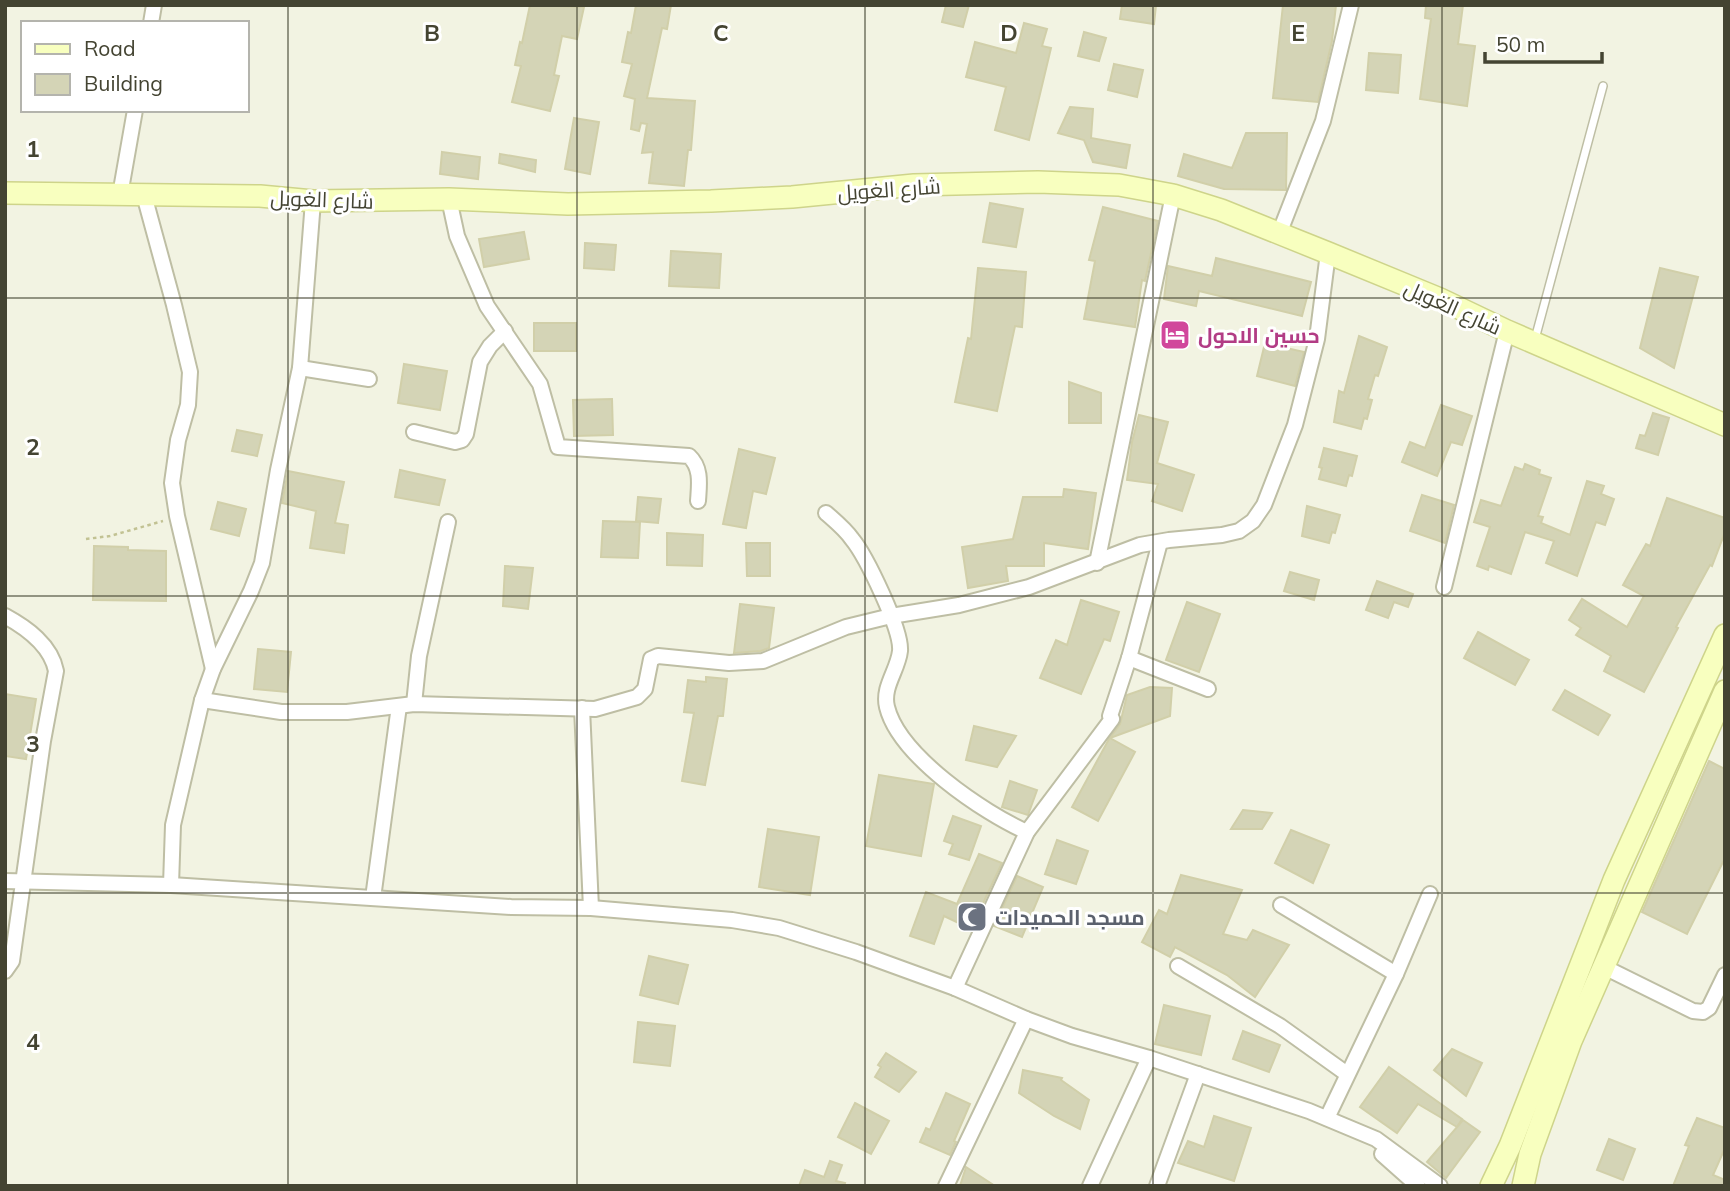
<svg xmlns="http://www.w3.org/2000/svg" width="1730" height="1191" font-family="Mulish,Cairo,sans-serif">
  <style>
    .building { fill: #d4d4b6; stroke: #d1cfa9; stroke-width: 2 }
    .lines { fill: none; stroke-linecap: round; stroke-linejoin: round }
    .lane-casing { stroke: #bebea4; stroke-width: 10 }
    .street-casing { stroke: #bebea4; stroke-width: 18 }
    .secondary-casing { stroke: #ced48a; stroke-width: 24 }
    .path { stroke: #c2c293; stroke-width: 2.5; stroke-dasharray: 3.5 3.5; stroke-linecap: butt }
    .lane { stroke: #fff; stroke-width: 7 }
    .street { stroke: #fff; stroke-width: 14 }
    .secondary { stroke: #f8ffbf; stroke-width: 21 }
    .grid { fill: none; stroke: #444432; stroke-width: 2; stroke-opacity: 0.55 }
    .labels { text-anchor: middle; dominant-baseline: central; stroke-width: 6; stroke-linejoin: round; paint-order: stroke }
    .street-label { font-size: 21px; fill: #444432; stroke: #fff }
    .hotel-label { font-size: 21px; font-weight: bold; fill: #b23c85; stroke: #fff; text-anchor: start }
    .worship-label { font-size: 21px; font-weight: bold; fill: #5b616d; stroke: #fff; text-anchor: start }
    .grid-label { font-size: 23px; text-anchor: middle; font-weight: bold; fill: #444432; stroke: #fff; stroke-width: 6; stroke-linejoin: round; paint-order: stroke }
  </style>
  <rect width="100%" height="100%" fill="#f2f3e2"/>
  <g class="building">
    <polygon points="530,5 584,7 577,39 562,36 554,75 559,76 550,111 512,102 521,66 515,65 520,42 522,43"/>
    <polygon points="636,5 671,5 667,29 662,28 647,98 695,101 691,150 688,150 684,186 649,183 653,152 642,153 647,124 641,123 639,131 631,129 635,99 624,96 632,64 622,62 628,32 631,33"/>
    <polygon points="946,5 969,5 963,27 942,22"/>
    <polygon points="1122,5 1156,5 1154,24 1120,19"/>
    <polygon points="1283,5 1336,5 1332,41 1318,102 1273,98"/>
    <polygon points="1426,5 1463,5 1458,44 1475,46 1467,106 1420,99 1431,19 1425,18"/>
    <polygon points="1024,23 1047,29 1042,46 1051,48 1029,140 995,130 1006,87 966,77 975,42 1016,53"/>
    <polygon points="1084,32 1106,38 1099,61 1078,56"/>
    <polygon points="1369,53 1401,55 1398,93 1366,90"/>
    <polygon points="1114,64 1143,70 1137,97 1108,90"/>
    <polygon points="1070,107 1093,109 1091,138 1130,145 1126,168 1093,162 1084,140 1058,133"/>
    <polygon points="574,118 599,122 590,174 565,169"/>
    <polygon points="1246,133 1287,133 1286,190 1224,189 1178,176 1184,154 1232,168"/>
    <polygon points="442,152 480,157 478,179 440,174"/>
    <polygon points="500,154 536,160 535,172 499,163"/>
    <polygon points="990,203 1023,209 1016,247 983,242"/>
    <polygon points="1103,207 1158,221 1145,281 1142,280 1135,327 1084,319 1095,261 1089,260"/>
    <polygon points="524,232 529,259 484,267 479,239"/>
    <polygon points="585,243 616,245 614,270 584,268"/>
    <polygon points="671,251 721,254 719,288 669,286"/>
    <polygon points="1216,258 1311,282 1302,316 1199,291 1196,306 1164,299 1168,266 1212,276"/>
    <polygon points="978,268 1026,272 1022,327 1015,326 997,411 955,402 968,338 971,339"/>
    <polygon points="1660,268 1698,277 1674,368 1640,348"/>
    <rect x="534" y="323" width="42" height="28"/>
    <polygon points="1359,336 1387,347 1378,376 1375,375 1368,399 1372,400 1367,419 1364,418 1361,429 1334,422 1339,391 1344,393"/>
    <polygon points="1265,343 1304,352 1295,386 1257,376"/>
    <polygon points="404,364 447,371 440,410 398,403"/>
    <polygon points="1069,382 1101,393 1101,423 1069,423"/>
    <polygon points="612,399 613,435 574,436 573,400"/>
    <polygon points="1441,405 1472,416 1462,445 1451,442 1437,476 1402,462 1410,442 1425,448"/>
    <polygon points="1653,413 1669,418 1658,455 1636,448 1640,435 1645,436"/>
    <polygon points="1139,415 1168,422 1157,463 1194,475 1182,511 1152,501 1158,484 1127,480 1132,442"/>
    <polygon points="237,430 262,435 257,456 232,451"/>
    <polygon points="1324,448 1357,456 1352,476 1349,475 1346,486 1319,479 1322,468 1319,467"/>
    <polygon points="739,449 775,458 766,494 753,491 746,528 723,524"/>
    <polygon points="1525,464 1540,470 1539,474 1551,478 1538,516 1543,517 1541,523 1570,535 1587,481 1604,486 1601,494 1614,499 1605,525 1596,522 1577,576 1546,563 1554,541 1525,532 1511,574 1489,566 1488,570 1477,566 1490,527 1474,522 1481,500 1501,506 1515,467 1523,470"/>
    <polygon points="400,470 445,480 439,505 395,497"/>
    <polygon points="288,471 344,482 335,523 348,525 344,553 310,548 316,511 282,503"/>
    <polygon points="1064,489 1096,493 1088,549 1044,543 1044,566 1006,566 1008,581 968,588 962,547 1013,539 1023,497 1063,497"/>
    <polygon points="1422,495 1454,505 1445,543 1410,531"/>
    <polygon points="638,497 661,499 658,523 636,521"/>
    <polygon points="1667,498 1725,518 1725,532 1712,566 1710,565 1676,627 1678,628 1644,692 1604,671 1611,656 1576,635 1581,628 1569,620 1582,599 1627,627 1644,596 1623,585 1646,544 1650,546"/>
    <polygon points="218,502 246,509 239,536 211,529"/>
    <polygon points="1307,506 1340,515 1335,533 1332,532 1329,543 1302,536"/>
    <polygon points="603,521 640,522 638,558 601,557"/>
    <polygon points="667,533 703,535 702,566 667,565"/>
    <polygon points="746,543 770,543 770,576 747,576"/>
    <polygon points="94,546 128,547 128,550 166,551 166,601 93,600"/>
    <polygon points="505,566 533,568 528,609 503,606"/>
    <polygon points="1290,572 1319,580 1314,600 1284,591"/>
    <polygon points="1377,581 1413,594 1408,607 1394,602 1388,618 1366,610"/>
    <polygon points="1081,600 1119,612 1110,641 1104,639 1081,694 1040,678 1056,640 1067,645"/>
    <polygon points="1187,602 1220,614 1199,672 1166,660"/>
    <polygon points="740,604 774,608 769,648 761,651 734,653"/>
    <polygon points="1478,632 1529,660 1515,685 1464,658"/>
    <polygon points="258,649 291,652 287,692 254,689"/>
    <polygon points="706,677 727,679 723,716 718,716 705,785 682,781 694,713 684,712 688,680 706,682"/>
    <polygon points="1150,687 1172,688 1170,716 1110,738 1135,752 1098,821 1072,807 1109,739 1120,724 1127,695"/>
    <polygon points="1565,690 1610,715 1598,735 1553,710"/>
    <polygon points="5,694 36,699 26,759 5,756"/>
    <polygon points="974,726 1016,736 997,767 966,760"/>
    <polygon points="1709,761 1725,769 1725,858 1687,934 1642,912"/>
    <polygon points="879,775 934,784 921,856 866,846"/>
    <polygon points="1010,781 1037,790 1028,815 1002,807"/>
    <polygon points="1243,810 1272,813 1262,829 1231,829"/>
    <polygon points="953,816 981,826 969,860 949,854 953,844 944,841"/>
    <polygon points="768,829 819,837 810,895 759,887"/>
    <polygon points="1291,830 1329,845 1313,883 1275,863"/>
    <polygon points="1057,840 1088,851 1076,884 1045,874"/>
    <polygon points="979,854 1002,863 971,929 944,916 934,944 910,936 926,892 957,904"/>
    <polygon points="1181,875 1242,890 1223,934 1247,940 1253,930 1289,945 1255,997 1227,975 1175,947 1170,957 1142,942 1159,910 1167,914"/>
    <polygon points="1017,876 1043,887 1022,937 994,926"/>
    <polygon points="649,956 688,965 678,1004 640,995"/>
    <polygon points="1164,1005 1210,1016 1201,1055 1155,1044"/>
    <polygon points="638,1022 675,1026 670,1066 634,1062"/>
    <polygon points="1243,1031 1280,1045 1269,1072 1233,1059"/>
    <polygon points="1452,1049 1482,1063 1466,1096 1434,1070"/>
    <polygon points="886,1053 916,1072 899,1092 875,1077 881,1067 878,1065"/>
    <polygon points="1389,1067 1462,1119 1457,1127 1418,1104 1397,1133 1360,1107"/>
    <polygon points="1023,1070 1062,1078 1061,1080 1089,1100 1080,1129 1054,1116 1019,1093"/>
    <polygon points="946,1093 970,1104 954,1141 956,1142 950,1155 920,1142 926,1128 930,1130"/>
    <polygon points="855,1103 889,1121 871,1154 838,1137"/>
    <polygon points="1214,1116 1251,1128 1234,1181 1178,1163 1188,1141 1204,1147"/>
    <polygon points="1697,1118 1725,1128 1725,1148 1713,1175 1725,1180 1725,1186 1673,1186 1689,1146 1685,1145"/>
    <polygon points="1463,1120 1480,1132 1446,1178 1427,1162"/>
    <polygon points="1609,1139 1635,1149 1623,1180 1597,1170"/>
    <polygon points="830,1161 842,1165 836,1181 845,1183 844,1186 799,1186 805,1170 824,1177"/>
    <polygon points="966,1167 995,1186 960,1186"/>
  </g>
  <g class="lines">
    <g class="lane-casing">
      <polyline id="lane" points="1535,339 1603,86"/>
    </g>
    <g class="street-casing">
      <g id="street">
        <polyline points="151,23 154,5"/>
        <polyline points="120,195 135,110"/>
        <polyline points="144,195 174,305 190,372 188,405 178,440 172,483 177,516 213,669"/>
        <path d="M449 199 457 236 487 306 540 384 558 447 689 456C702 468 699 485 698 501"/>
        <polyline points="1279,234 1323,121 1351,5"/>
        <polyline points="300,368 369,379"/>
        <polyline points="414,432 455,442 462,440 466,434 480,362 490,346 505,331"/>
        <path d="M826 513C835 521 845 529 852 539 866 556 902 630 900 651 898 670 882 687 887 707 899 756 984 813 1027 832"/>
        <polyline points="1097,563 1173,195"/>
        <polyline points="1444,587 1507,331"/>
        <path d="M5 616C27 628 51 645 56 671L43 741 12 961 5 971"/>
        <polyline points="1129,658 1208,689"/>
        <polyline points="202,700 281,712 347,712 414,704 595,709 637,697 645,689 651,659 658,656 729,663 763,661 846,627 891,616 959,605 1029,587 1140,545 1169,540 1222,535 1239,531 1253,521 1264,505 1295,425 1317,339 1328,253"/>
        <polyline points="414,704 419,656 448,522"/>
        <polyline points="582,708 591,908"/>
        <polyline points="5,881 171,885 511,907 591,908 732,920 779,928 856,952 955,988 1026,1019 1072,1036 1149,1058 1309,1111 1376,1139 1440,1186"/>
        <polyline points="171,885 173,825 202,700 213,669 251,591 262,563 278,470 300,368 313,201"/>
        <polyline points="373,898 399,706"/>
        <polyline points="1281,905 1396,974"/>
        <polyline points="1178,966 1280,1026 1347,1074"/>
        <polyline points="1604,967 1693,1011 1703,1012 1709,1008 1725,975"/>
        <polyline points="955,988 1027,832 1112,719 1110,716 1129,658 1160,542"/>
        <polyline points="1327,1118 1396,974 1430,894"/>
        <polyline points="1382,1154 1418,1186"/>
        <polyline points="946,1186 1026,1019"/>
        <polyline points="1090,1186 1149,1058"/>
        <polyline points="1157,1186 1198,1074"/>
      </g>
    </g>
    <g class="secondary-casing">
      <g id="secondary">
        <polyline points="5,193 260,196 313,201 449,199 568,204 711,201 792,197 914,185 1038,182 1119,185 1173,195 1221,210 1328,253 1440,299 1507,331 1725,425"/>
        <polyline points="1491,1186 1510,1146 1614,880 1725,635"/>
        <polyline points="1523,1186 1530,1154 1571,1041 1725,691"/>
      </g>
    </g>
    <polyline class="path" points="86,539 110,536 163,521"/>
    <use href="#lane" class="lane"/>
    <use href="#street" class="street"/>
    <use href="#secondary" class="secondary"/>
  </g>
  <path class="grid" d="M288 5V1186M577 5V1186M865 5V1186M1153 5V1186M1442 5V1186M5 298H1725M5 596H1725M5 893H1725"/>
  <defs>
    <g id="hotel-square" transform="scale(1.575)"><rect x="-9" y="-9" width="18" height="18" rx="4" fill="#d1479c" stroke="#fff"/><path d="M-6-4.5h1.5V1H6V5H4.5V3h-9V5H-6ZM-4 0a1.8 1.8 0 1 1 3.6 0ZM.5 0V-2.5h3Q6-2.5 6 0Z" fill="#fff"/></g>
    <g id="mosque-square" transform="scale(1.575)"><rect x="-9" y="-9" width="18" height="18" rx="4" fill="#6b7280" stroke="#fff"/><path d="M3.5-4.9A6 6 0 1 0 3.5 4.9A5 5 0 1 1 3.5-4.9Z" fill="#fff"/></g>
  </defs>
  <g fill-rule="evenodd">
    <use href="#hotel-square" x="1175" y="335"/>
    <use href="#mosque-square" x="972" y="917"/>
  </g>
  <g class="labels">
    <g class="street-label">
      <text transform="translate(889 189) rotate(-4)">شارع الغويل</text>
      <text transform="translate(322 199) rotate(2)">شارع الغويل</text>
      <text transform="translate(1453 307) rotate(24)">شارع الغويل</text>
    </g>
    <g class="hotel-label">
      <text x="1198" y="335">حسين الاحول</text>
    </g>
    <g class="worship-label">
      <text x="995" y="917">مسجد الحميدات</text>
    </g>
  </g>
  <g class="grid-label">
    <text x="432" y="41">B</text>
    <text x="721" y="41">C</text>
    <text x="1009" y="41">D</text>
    <text x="1298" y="41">E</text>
    <text x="33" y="157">1</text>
    <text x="33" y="455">2</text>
    <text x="33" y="752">3</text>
    <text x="33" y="1050">4</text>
  </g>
  <rect width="1730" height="1191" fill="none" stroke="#444432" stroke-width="14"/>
  <rect x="21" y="21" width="228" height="91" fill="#ffffff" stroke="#b4b4ad" stroke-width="2"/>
  <rect x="35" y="44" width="35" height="10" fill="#f8ffbf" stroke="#b4b4ad" stroke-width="2"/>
  <text x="84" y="56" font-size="21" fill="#444432">Road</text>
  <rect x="35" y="74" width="35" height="21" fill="#d4d4b6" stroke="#b4b4ad" stroke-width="2"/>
  <text x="84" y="91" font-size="21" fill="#444432">Building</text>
  <path d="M1485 52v10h117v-10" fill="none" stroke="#444432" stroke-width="3.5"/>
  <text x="1496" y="52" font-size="21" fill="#444432" stroke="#ffffff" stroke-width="5" paint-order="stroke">50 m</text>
</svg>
